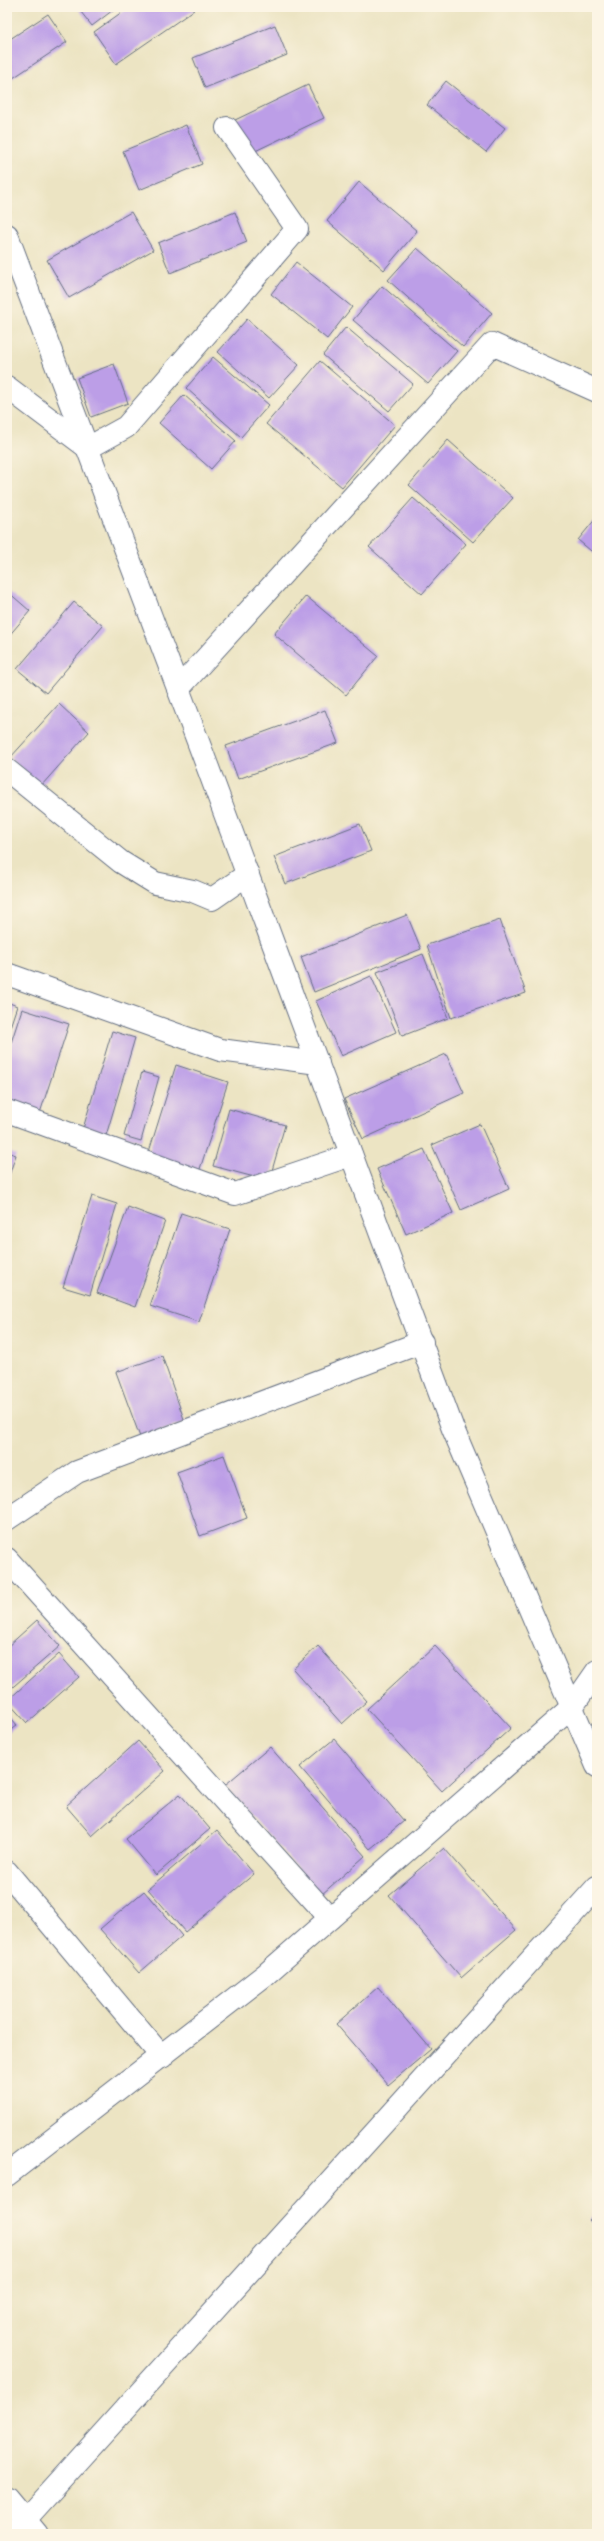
<svg xmlns="http://www.w3.org/2000/svg" width="604" height="2541" font-family="Dekko,sans-serif">
  <style>
    .building { fill: #bc9ee7 }
    .lines { fill: none; stroke-linecap: round; stroke-linejoin: round }
    .minor-casing { stroke: #646e81; stroke-width: 24 }
    .minor { stroke: #fff; stroke-width: 22 }
  </style>
  <rect width="100%" height="100%" fill="#fcf5e5"/>
  <filter id="ink" filterUnits="userSpaceOnUse"><feTurbulence type="fractalNoise" baseFrequency=".025" numOctaves="2"/><feDisplacementMap in="SourceGraphic" scale="8" xChannelSelector="R" yChannelSelector="G"/><feConvolveMatrix kernelMatrix="1 2 1 2 8 2 1 2 1" color-interpolation-filters="sRGB"/></filter>
  <filter id="wash" filterUnits="userSpaceOnUse"><feTurbulence type="fractalNoise" baseFrequency=".012" numOctaves="4" result="noise"/><feDisplacementMap in="SourceGraphic" scale="16" xChannelSelector="R" yChannelSelector="G"/><feGaussianBlur stdDeviation="0.9" result="paint"/><feColorMatrix in="noise" values="0 0 0 0 0 0 0 0 0 0 0 0 0 0 0 0 0 1.4 0 .05"/><feComposite in="paint" operator="in"/></filter>
  <g filter="url(#wash)">
    <rect width="100%" height="100%" fill="#ece4c3"/>
    <g id="blocks">
      <g class="building">
        <polygon points="77,7 117,7 92,26"/>
        <polygon points="129,7 192,7 194,10 116,64 94,32"/>
        <polygon points="48,14 67,42 7,82 7,41"/>
        <polygon points="275,25 287,55 205,88 193,58"/>
        <polygon points="446,81 505,128 486,152 427,105"/>
        <polygon points="308,85 324,118 249,154 233,121"/>
        <polygon points="186,125 202,164 139,190 123,151"/>
        <polygon points="359,182 417,231 384,270 327,221"/>
        <polygon points="131,212 153,250 69,298 47,260"/>
        <polygon points="235,212 247,242 170,273 158,243"/>
        <polygon points="417,248 492,313 463,347 388,280"/>
        <polygon points="296,262 352,307 327,339 271,294"/>
        <polygon points="382,286 457,351 428,384 353,320"/>
        <polygon points="247,319 299,365 269,398 218,352"/>
        <polygon points="346,327 413,384 389,411 323,355"/>
        <polygon points="213,357 269,405 241,437 186,388"/>
        <polygon points="320,361 395,425 342,487 266,424"/>
        <polygon points="114,364 128,403 91,417 77,378"/>
        <polygon points="184,395 236,441 211,469 159,423"/>
        <polygon points="448,440 513,498 473,542 409,485"/>
        <polygon points="413,498 466,544 422,594 369,547"/>
        <polygon points="597,517 597,556 578,540"/>
        <polygon points="7,591 30,611 7,638"/>
        <polygon points="306,596 378,656 346,695 274,634"/>
        <polygon points="74,602 103,626 46,693 17,669"/>
        <polygon points="59,704 89,732 41,786 10,758"/>
        <polygon points="325,710 338,743 238,779 226,746"/>
        <polygon points="360,824 371,851 285,884 274,857"/>
        <polygon points="407,915 421,949 314,992 301,957"/>
        <polygon points="500,920 526,993 451,1018 427,945"/>
        <polygon points="423,954 448,1018 402,1036 377,972"/>
        <polygon points="371,976 396,1032 341,1056 316,1001"/>
        <polygon points="7,1002 17,1006 7,1036"/>
        <polygon points="22,1009 69,1024 40,1113 7,1102 7,1055"/>
        <polygon points="112,1031 135,1038 105,1139 82,1132"/>
        <polygon points="446,1054 464,1093 363,1139 344,1099"/>
        <polygon points="176,1065 228,1082 199,1172 148,1155"/>
        <polygon points="142,1072 159,1077 141,1141 124,1136"/>
        <polygon points="229,1109 285,1125 269,1181 213,1166"/>
        <polygon points="480,1124 509,1189 461,1210 432,1145"/>
        <polygon points="424,1149 453,1213 406,1234 377,1169"/>
        <polygon points="7,1152 16,1155 7,1181"/>
        <polygon points="92,1196 117,1204 90,1295 63,1287"/>
        <polygon points="128,1207 165,1221 135,1307 97,1293"/>
        <polygon points="181,1213 230,1229 199,1322 150,1306"/>
        <polygon points="162,1356 185,1422 140,1437 116,1372"/>
        <polygon points="224,1455 247,1518 200,1536 177,1472"/>
        <polygon points="37,1620 60,1646 7,1692 7,1647"/>
        <polygon points="318,1646 367,1701 342,1724 293,1669"/>
        <polygon points="435,1646 511,1728 442,1791 367,1709"/>
        <polygon points="59,1654 79,1677 27,1723 7,1701"/>
        <polygon points="7,1713 17,1725 7,1733"/>
        <polygon points="334,1739 404,1821 370,1849 300,1767"/>
        <polygon points="138,1741 165,1771 92,1836 66,1806"/>
        <polygon points="270,1747 365,1856 321,1895 225,1785"/>
        <polygon points="180,1794 210,1829 156,1875 126,1839"/>
        <polygon points="217,1830 254,1874 185,1932 148,1889"/>
        <polygon points="444,1848 516,1930 461,1978 389,1895"/>
        <polygon points="144,1891 182,1936 139,1973 100,1929"/>
        <polygon points="378,1987 431,2049 388,2085 336,2024"/>
        <polygon points="597,2213 597,2228 589,2220"/>
      </g>
    </g>
  </g>
  <g filter="url(#ink)">
    <use href="#blocks" fill-opacity="0" stroke="#646e81" stroke-width="1"/>
    <g class="lines">
      <g class="minor-casing">
        <g id="minor">
          <polyline points="7,235 208,768 453,1429 597,1766"/>
          <polyline points="7,387 88,448 126,427 297,229 227,128"/>
          <polyline points="178,689 492,344 597,391"/>
          <polyline points="7,770 121,862 155,883 193,891 212,899 248,874"/>
          <polyline points="7,974 220,1050 318,1063"/>
          <polyline points="7,1111 235,1194 351,1155"/>
          <polyline points="7,1519 77,1472 422,1342"/>
          <polyline points="7,1559 330,1918"/>
          <polyline points="7,1872 162,2057"/>
          <polyline points="7,2175 265,1975 572,1707 597,1671"/>
          <polyline points="7,2498 37,2534"/>
          <polyline points="12,2534 597,1887"/>
        </g>
      </g>
      <use href="#minor" class="minor"/>
    </g>
  </g>
  <rect width="604" height="2541" fill="none" stroke="#fcf5e5" stroke-width="24"/>
</svg>
